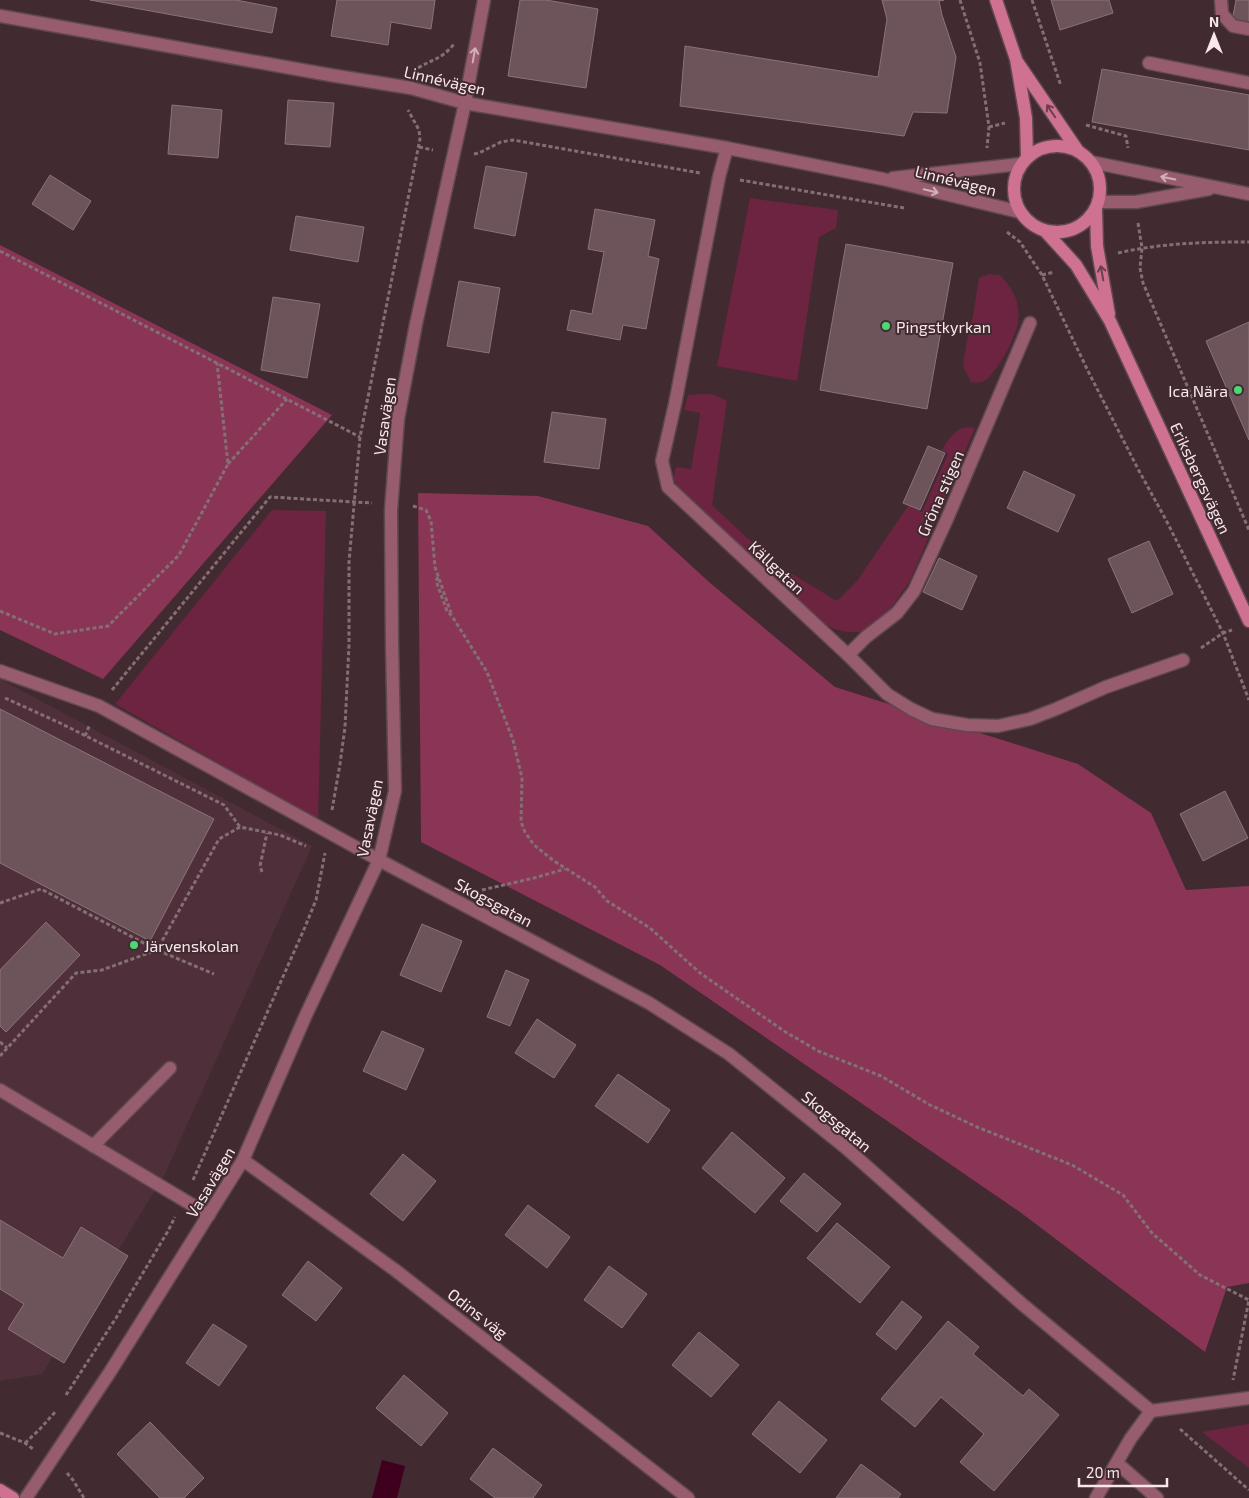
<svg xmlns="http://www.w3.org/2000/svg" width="1249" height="1498" font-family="'Exo 2',sans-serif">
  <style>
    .built { fill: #4f303a }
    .green { fill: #6c2440 }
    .forest { fill: #8a3555 }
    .water { fill: #3f001d }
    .building { fill: #6d535a; stroke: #8d7279 }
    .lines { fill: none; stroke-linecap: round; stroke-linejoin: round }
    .lane-casing { stroke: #5f484f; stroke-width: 15 }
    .street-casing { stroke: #5f484f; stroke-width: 15 }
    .secondary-casing { stroke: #5f484f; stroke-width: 15 }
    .path { stroke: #846f75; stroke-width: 3; stroke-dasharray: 4 2.5; stroke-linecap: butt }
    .lane { stroke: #975c6e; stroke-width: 12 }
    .street { stroke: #975c6e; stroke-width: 12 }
    .secondary { stroke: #cf7190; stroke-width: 12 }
    .oneway { stroke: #d1b0ba }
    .oneway2 { stroke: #6c3f4e }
    .poi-dot { fill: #4dd676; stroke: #422a31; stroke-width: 2 }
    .labels { text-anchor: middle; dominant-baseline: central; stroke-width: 4; stroke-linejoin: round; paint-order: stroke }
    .street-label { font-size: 16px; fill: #f8e8ec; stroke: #422a31 }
    .poi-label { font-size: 16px; fill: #f8e8ec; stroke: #422a31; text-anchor: start }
  </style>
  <rect width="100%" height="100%" fill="#422a31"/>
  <polygon class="built" points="0,679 312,846 165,1174 42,1374 0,1381"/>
  <g class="green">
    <polygon points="750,198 838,210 836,228 819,237 797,381 717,366"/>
    <path d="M989 274 1000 275C1007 283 1014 291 1017 302 1018 307 1019 316 1018 321 1017 337 998 370 986 380 981 383 977 383 971 382L963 366 966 345 973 316 979 278Z"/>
    <path d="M706 394 715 395 727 401 712 505 774 563 837 601 857 581 908 506 922 512 948 454 942 450C950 437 957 424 975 428L910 581 889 611 873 630C853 633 842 634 824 624L682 492 673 479 676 467 691 469 700 416V413L684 410 688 395Z"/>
    <polygon points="272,510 326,511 318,820 115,704"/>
    <polygon points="1249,1424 1249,1468 1202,1432"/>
  </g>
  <g class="forest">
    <polygon points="0,245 332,415 103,679 0,630"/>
    <polygon points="418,493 538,496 648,526 709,582 835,687 1078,764 1151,813 1186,890 1249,886 1249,1283 1227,1287 1205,1352 1020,1212 660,965 421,842"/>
  </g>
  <polygon class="water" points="382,1460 405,1466 397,1498 372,1498"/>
  <g class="building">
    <polygon points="90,0 236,0 277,8 272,33"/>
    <polygon points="337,0 435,0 431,29 391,22 388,45 331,36"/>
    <polygon points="520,0 546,0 598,9 586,88 508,76"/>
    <polygon points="882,0 944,0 939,1 942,15 956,57 947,113 913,112 904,136 680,106 685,46 878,77 887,19"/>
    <polygon points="1051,0 1109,0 1113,13 1060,30"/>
    <polygon points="1236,0 1249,0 1249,24 1232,21"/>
    <polygon points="1102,69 1249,95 1249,150 1092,122"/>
    <polygon points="288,100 334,103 330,147 285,144"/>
    <polygon points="172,105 222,110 218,158 168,154"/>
    <polygon points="486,166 527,173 515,236 474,228"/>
    <polygon points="50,175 91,201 73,230 32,204"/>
    <polygon points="595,209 655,220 648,256 659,259 646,329 623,325 620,340 567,330 571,310 592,314 604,252 588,249"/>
    <polygon points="296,216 364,227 358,262 290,250"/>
    <polygon points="846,244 953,263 927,409 820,390"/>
    <polygon points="459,281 500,288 489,353 447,346"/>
    <polygon points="273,297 320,304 307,378 261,370"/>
    <polygon points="1249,322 1249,440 1206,341"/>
    <polygon points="552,412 606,419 599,469 544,462"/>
    <polygon points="928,446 945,453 920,510 903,503"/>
    <polygon points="1024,471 1075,495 1058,532 1007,508"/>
    <polygon points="1149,541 1173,594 1132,613 1108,559"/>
    <polygon points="939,558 977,576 962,610 923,592"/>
    <polygon points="0,709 214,819 150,941 0,863"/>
    <polygon points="1225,791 1248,838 1203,861 1180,814"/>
    <polygon points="46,922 80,955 6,1032 0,1026 0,970"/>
    <polygon points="422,924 462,941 441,992 400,975"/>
    <polygon points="506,970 529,980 510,1026 487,1017"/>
    <polygon points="537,1019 576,1045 554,1078 515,1053"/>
    <polygon points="382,1031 424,1049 406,1090 363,1071"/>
    <polygon points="618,1074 670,1110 648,1143 595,1106"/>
    <polygon points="732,1132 785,1178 755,1213 702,1168"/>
    <polygon points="403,1154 436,1181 403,1221 370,1194"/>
    <polygon points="804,1173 841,1204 817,1232 780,1201"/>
    <polygon points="528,1205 570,1237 547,1268 505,1235"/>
    <polygon points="0,1220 63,1258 81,1227 128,1256 64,1363 8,1329 24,1304 0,1289"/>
    <polygon points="837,1223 890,1267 860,1303 807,1258"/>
    <polygon points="308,1261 342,1288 316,1321 282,1295"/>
    <polygon points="609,1266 647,1294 622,1328 584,1300"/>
    <polygon points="902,1301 922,1317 896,1350 876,1334"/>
    <polygon points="948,1321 979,1347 973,1354 1023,1396 1029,1389 1059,1415 994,1491 960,1462 984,1434 941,1397 915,1427 881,1399"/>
    <polygon points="213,1324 247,1346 219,1386 186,1363"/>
    <polygon points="699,1332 739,1365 711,1397 672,1365"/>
    <polygon points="404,1375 448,1413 421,1446 376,1408"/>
    <polygon points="779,1401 827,1440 800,1473 752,1434"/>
    <polygon points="150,1422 204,1478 184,1498 160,1498 117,1454"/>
    <polygon points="493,1448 542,1485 533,1498 495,1498 470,1479"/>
    <polygon points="861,1464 901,1494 898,1498 836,1498"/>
  </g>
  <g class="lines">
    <g class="lane-casing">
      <g id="lane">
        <polyline points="1221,0 1222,14 1233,26 1249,29"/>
        <polyline points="1149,63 1249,83"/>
        <polyline points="0,671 99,706 379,860"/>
        <polyline points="0,1090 209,1215"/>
        <polyline points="93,1146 170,1068"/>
        <polyline points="1117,1463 1157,1498"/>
      </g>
    </g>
    <g class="street-casing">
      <g id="street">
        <polyline points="0,16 330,75 411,88 465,103 727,148 883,179 1020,212"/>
        <polyline points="727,148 719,177 675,404 662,461 668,487 848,655 887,694 911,709 932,719 967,725 998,726 1030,719 1056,709 1106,687 1183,660"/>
        <polyline points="1091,162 1249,194"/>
        <polyline points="893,178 1021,164"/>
        <polyline points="1098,202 1136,202 1209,189"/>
        <polyline points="848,655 866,637 897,613 914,591 947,519 1030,323"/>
        <polyline points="379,860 649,1003 729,1054 846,1148 1022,1304 1151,1411 1249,1398"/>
        <polyline points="243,1160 395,1270 688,1498"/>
        <polyline points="26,1498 110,1372 243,1160 305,1017 379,860 395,791 392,643 391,510 398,419 416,324 465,103 484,0"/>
        <polyline points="1096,1498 1131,1438 1151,1411"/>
      </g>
    </g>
    <g class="secondary-casing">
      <g id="secondary">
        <polyline points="996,0 1016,59 1026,118 1027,158"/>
        <polyline points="1018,63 1078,151"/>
        <circle cx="1057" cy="189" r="43"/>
        <polyline points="1096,210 1097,246 1109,314"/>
        <polyline points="1045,231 1076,265 1110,321 1249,621"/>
        <polyline points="0,1490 13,1498"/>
      </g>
    </g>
    <g class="path">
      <polyline points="960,0 980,63 989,127 987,148"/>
      <polyline points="1032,0 1061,86"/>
      <path d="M418 68C433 59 442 59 454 44"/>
      <polyline points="1086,125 1126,136 1128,148"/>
      <polyline points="989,127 1005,123"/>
      <polyline points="419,147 433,150"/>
      <polyline points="474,154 479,153 501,142 513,140 700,173"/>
      <polyline points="740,180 904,208"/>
      <polyline points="1138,223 1142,248 1140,268 1143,283 1249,530"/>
      <polyline points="1007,232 1020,242 1042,275 1088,371 1138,469 1166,520 1223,633 1249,700"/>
      <polyline points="0,251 360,437"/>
      <path d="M1118 253C1162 243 1205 242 1249 242"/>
      <polyline points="1042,275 1054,272"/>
      <polyline points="228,464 287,399"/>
      <polyline points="413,506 426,510 431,521 435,567 451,613"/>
      <polyline points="438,577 436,581 447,611 452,616 487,672 513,740 522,778 521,822 525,832 534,845 554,861 595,887 607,901 650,928 700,973 784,1031 818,1051 881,1076 930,1105 977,1127 1072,1165 1123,1195 1152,1233 1200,1275 1249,1300 1233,1380"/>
      <polyline points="0,611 55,634 108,626 179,555 228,464 217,363"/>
      <polyline points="1201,648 1223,633 1232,630"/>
      <polyline points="112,690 270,497 372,503"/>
      <polyline points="5,698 60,723 224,805 240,827"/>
      <polyline points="85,736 90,724"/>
      <polyline points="332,810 340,764 345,727 349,645 349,562 360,437 420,139 419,130 408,110"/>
      <polyline points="262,872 260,866 267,833"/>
      <polyline points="482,890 534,878 565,869"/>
      <polyline points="0,903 41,889 157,950 214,974"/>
      <polyline points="0,1042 7,1048"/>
      <polyline points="0,1056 76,973 102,970 157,950 219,839 240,827 280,835 306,846"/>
      <polyline points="193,1180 305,927 316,900 325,853"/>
      <polyline points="66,1395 116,1318 168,1231 175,1217"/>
      <polyline points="1180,1429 1249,1490"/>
      <polyline points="0,1433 25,1443 33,1449"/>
      <polyline points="25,1443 39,1430 56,1411"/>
      <polyline points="67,1473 73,1480 84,1498"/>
    </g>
    <use href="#lane" class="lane"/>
    <use href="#street" class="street"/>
    <use href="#secondary" class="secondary"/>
  </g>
  <defs><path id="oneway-shaft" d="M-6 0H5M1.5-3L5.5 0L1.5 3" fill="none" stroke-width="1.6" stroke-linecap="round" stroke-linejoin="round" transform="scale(1.25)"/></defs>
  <g class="oneway">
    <use href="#oneway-shaft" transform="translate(474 55) rotate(-80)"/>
    <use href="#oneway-shaft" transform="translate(1168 178) rotate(-168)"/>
    <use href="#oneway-shaft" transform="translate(931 191) rotate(13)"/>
  </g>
  <g class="oneway2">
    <use href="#oneway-shaft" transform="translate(1051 111) rotate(-124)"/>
    <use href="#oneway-shaft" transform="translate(1102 273) rotate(-100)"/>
  </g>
  <g class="poi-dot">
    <circle cx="886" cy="326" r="5"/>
    <circle cx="1238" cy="390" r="5"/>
    <circle cx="134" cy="945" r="5"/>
  </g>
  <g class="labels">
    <g class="street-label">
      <text transform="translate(445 80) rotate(13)">Linnévägen</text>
      <text transform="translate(956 180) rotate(14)">Linnévägen</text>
      <text transform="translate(384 416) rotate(-82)">Vasavägen</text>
      <text transform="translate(1201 478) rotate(65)">Eriksbergsvägen</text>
      <text transform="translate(940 493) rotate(-66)">Gröna stigen</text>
      <text transform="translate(777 567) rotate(43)">Källgatan</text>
      <text transform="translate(369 818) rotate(-79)">Vasavägen</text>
      <text transform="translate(494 902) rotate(28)">Skogsgatan</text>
      <text transform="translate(837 1121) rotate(40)">Skogsgatan</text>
      <text transform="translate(210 1182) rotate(-59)">Vasavägen</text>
      <text transform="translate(478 1313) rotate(38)">Odins väg</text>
    </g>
    <g class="poi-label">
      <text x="896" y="326">Pingstkyrkan</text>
      <text x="1228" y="390" text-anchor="end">Ica Nära</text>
      <text x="144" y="945">Järvenskolan</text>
    </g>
  </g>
  <g transform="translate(1214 35)" stroke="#422a31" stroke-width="4" paint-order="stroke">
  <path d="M0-4L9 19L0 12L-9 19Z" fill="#f8e8ec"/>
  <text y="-8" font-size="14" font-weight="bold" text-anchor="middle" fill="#f8e8ec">N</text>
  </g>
  <path d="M1079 1478v8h88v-8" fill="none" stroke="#f8e8ec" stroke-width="2.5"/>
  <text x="1086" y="1478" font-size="15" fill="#f8e8ec" stroke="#422a31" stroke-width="4" paint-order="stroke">20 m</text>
</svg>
